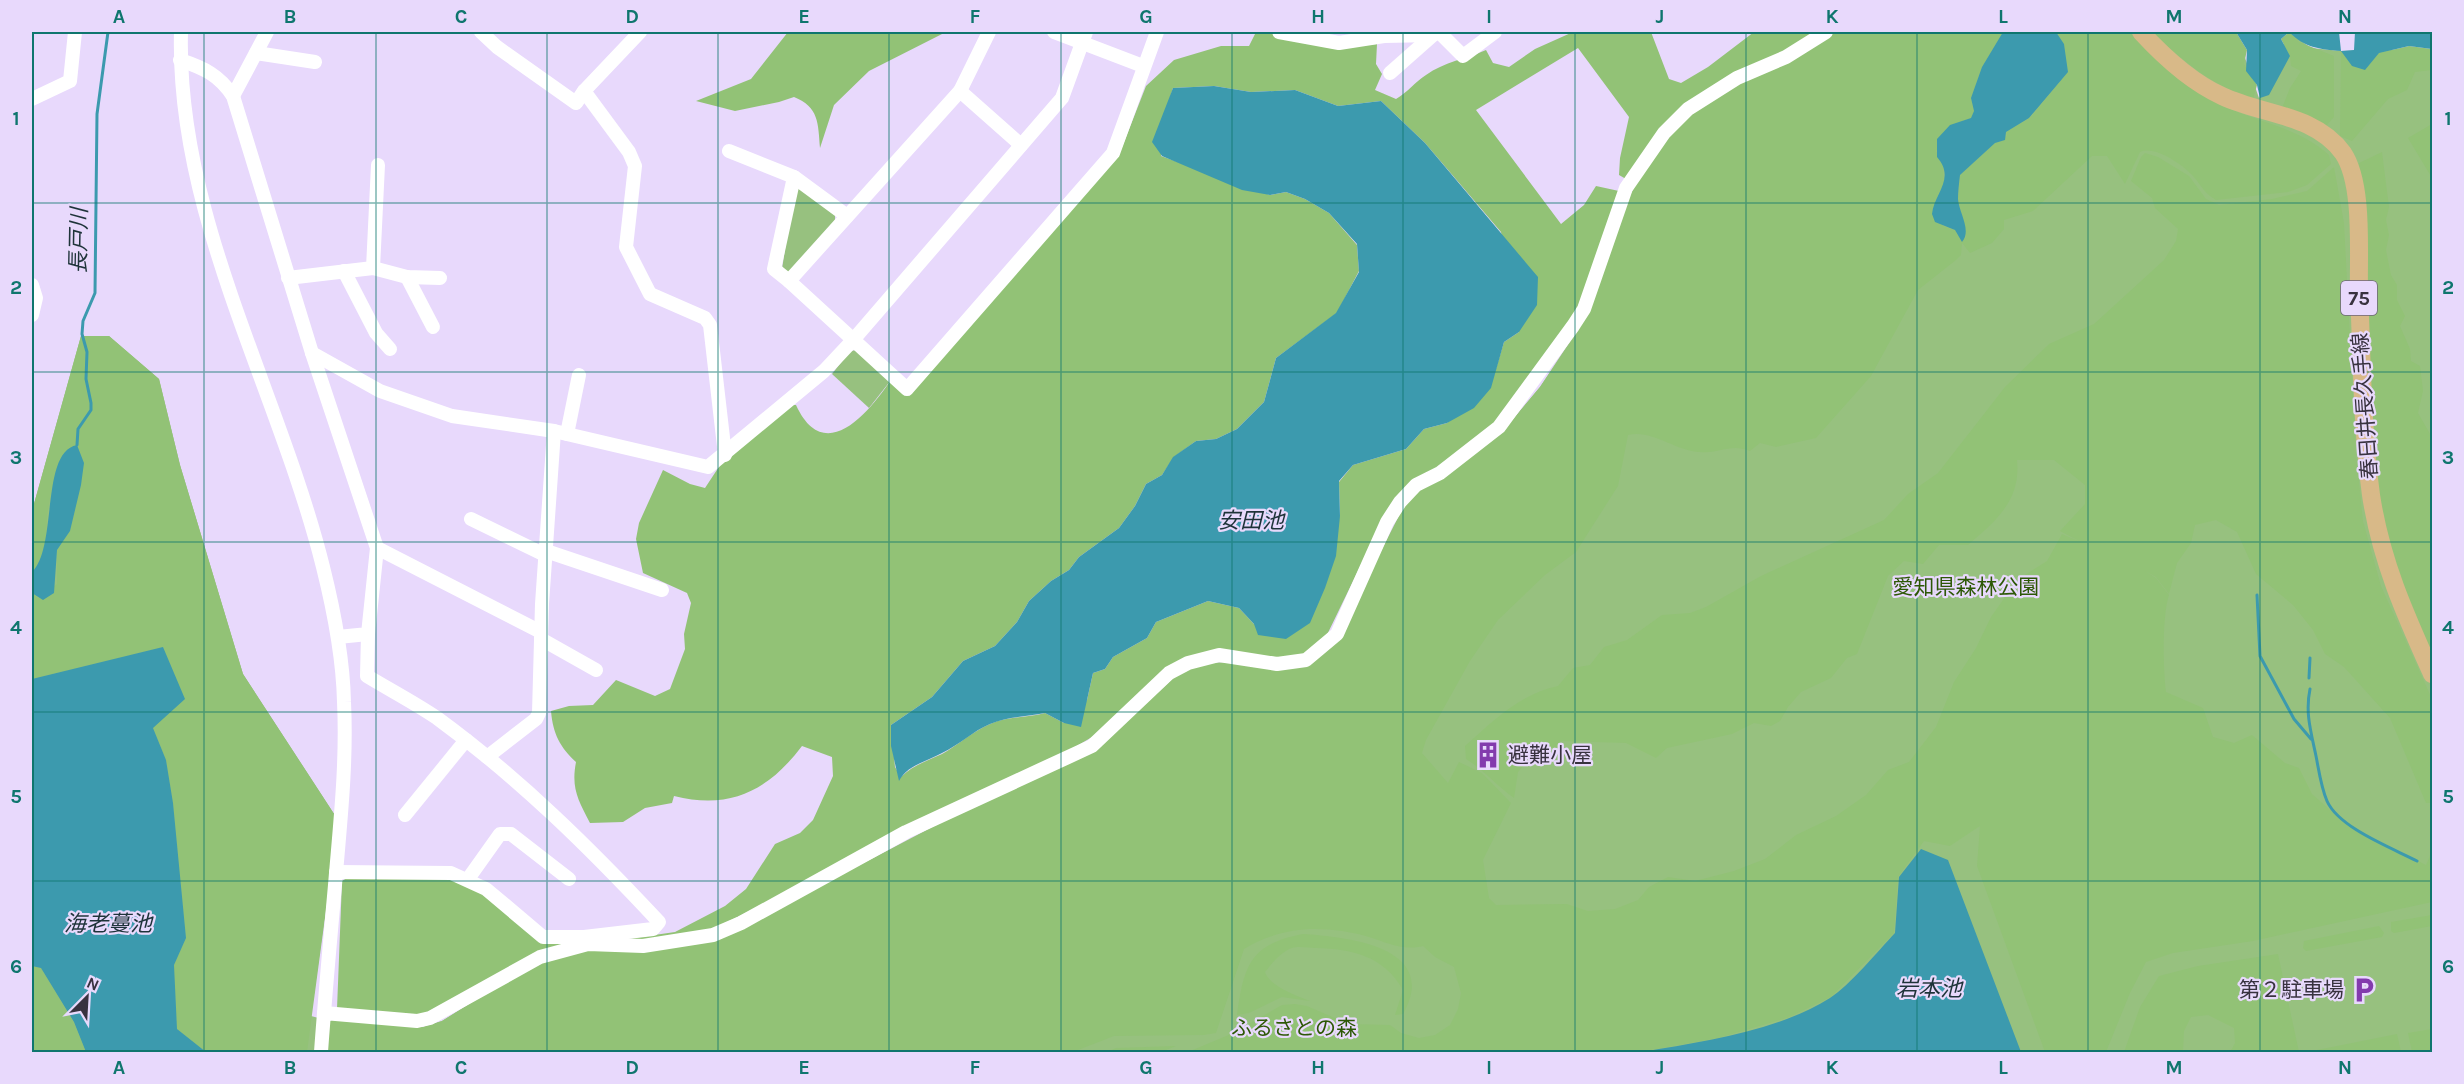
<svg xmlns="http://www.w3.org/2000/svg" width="2464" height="1084" font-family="Karla,'Noto Sans JP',sans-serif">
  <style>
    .green { fill: #97c17f }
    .forest { fill: #92c276; fill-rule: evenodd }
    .water { fill: #3c9aae }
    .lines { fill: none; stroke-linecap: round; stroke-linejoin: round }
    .stream { stroke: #3c9aae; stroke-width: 3 }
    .minor { stroke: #fff; stroke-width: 14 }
    .major { stroke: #d8b988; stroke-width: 18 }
    .grid { fill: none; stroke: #0f766e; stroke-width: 1.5; stroke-opacity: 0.55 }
    .labels { text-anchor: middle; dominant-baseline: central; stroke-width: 4.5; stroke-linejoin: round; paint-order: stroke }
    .shield { fill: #e8d9fc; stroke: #6d6478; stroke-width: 1.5 }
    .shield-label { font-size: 20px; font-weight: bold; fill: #38323f }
    .street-label { font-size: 21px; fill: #38323f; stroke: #e8d9fc }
    .park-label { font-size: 21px; fill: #2d5806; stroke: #e8d9fc }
    .poi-label { font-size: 21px; fill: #38323f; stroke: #e8d9fc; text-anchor: start }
    .water-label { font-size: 22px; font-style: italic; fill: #1e3339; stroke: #e8d9fc }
    .neatline { fill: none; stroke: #0f766e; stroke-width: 2 }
    .grid-label { font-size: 20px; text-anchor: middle; font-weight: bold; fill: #0f766e }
  </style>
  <rect width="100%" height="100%" fill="#e8d9fc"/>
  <g class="green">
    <polygon points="1836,32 2236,32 2259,98 2289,32 2311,48 2341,51 2432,49 2432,1052 32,1052 32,511 81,336 109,336 159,379 180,465 243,674 338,820 311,1016 330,1021 339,1018 366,1019 423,1027 442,1021 495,988 698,944 1094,751 1309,665 1540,387 1588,314 1824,39"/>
    <polygon points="795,184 835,214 835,221 791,273 782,269"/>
    <polygon points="857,350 891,380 869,408 832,374 850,351"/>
  </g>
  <g class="forest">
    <path d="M788 32H946L869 71 834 105 820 148C818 123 819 107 794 97L779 102 735 111 696 101 751 79Z"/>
    <path d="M1256 32H1269L1337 47 1377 44 1376 64 1382 74 1375 90 1396 99C1408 92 1415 82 1426 75 1444 62 1465 59 1486 50L1493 63 1509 67 1535 49 1573 32H1651L1669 79 1681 83 1708 67 1754 32H1816L1787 51 1685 107 1626 179 1619 175 1620 158 1629 117 1578 48 1476 110 1561 224 1584 205 1596 186 1619 191 1578 308 1496 424 1387 511 1324 641C1315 647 1307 654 1296 656 1257 664 1219 642 1182 661L1099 733 1044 765 707 932 651 942 613 941 675 932 725 906 746 889 775 844 800 833 813 820 833 776 832 757 802 746C768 791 730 810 674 796L672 803 645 808 623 822 590 823C578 800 571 788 576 762 560 747 553 734 551 711L569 706 593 705 616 680 655 696 670 689 685 649 684 634 691 603 687 593 643 573 636 539 639 523 663 470 690 484 705 488 738 438 779 404 796 405C824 466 868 414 891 380L909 396 1119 155 1146 86 1174 60 1221 46H1249ZM1214 86 1251 92 1295 90 1338 106 1381 101 1425 143 1501 232 1519 332 1504 342 1490 388 1447 423 1424 429 1406 449 1353 465 1339 482 1340 516 1254 624 1239 608 1208 601 1156 622 1147 638 1113 657 1105 669 1093 673 1087 700 1064 723 1045 713C1027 718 1008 716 990 724 973 731 958 745 942 754 927 761 913 765 901 777L895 767 891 725 932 697 963 661 995 646 1017 622 1029 601 1051 581 1069 570 1079 557 1119 528 1135 506 1146 484 1162 475 1174 457 1196 441 1216 439 1237 429 1264 402 1276 358 1337 313 1359 271 1357 245 1329 213 1305 199 1286 192 1270 195 1161 156 1166 110 1173 88Z"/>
    <path d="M1836 32H2003L1982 67 1971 98 1974 111 1971 118 1960 122 1936 151 1943 164 1944 185 1935 201 1943 226 1955 230 1958 236 1966 238 1958 198 1960 175 1995 143 2007 136 2006 132 2030 118 2068 72 2064 44 2056 32H2130C2152 55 2179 81 2208 98 2246 121 2295 124 2329 155L2331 164 2307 185 2288 192 2216 200C2205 194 2201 185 2193 176 2183 165 2155 145 2140 152L2125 184 2107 156H2092L2033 211 2004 220V229L1992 243 1970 253 1962 243 1961 255 1956 260 1918 290 1871 376 1816 438 1776 447 1760 443 1750 451C1729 443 1721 454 1700 452 1675 451 1652 429 1628 435L1618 486 1576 552 1545 575 1498 620 1470 661 1426 740 1422 753 1448 783 1459 762 1482 773 1511 803 1483 860 1489 898 1496 905 1567 904 1588 911 1615 909 1638 900 1649 887 1668 877 1695 881 1734 871 1765 859 1796 835 1836 816 1866 795 1888 770 1909 762 1936 727 1954 682 1976 648 1991 617 2017 580 2047 561 2062 534 2079 541 2060 531 2085 504V485L2054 460H2017C2021 500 1997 520 1968 545H1939L1923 564 1904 561 1888 576 1857 654 1847 658 1831 678 1801 692 1788 707 1780 721 1771 726 1754 723 1732 734 1667 748 1656 758 1626 743 1562 741 1550 756 1528 761 1518 772 1514 798C1497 786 1484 770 1466 759L1465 746C1494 720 1520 694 1558 686L1573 668 1590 665 1604 647 1627 640 1662 615 1690 613 1706 607 1761 576 1884 520 1908 494 1938 473 2005 387 2049 344 2094 324 2164 260 2176 241 2178 229 2155 208 2152 198 2131 181 2141 157 2145 153 2158 157 2189 176 2206 199 2219 205 2272 199 2307 191 2334 167 2344 223 2356 453 2363 521 2381 586 2432 699V803H2426L2390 718 2344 667 2325 654 2313 630 2293 605 2256 574 2237 532 2216 520 2195 525 2191 543 2177 563 2169 594 2156 577 2145 571 2156 578 2169 595C2162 616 2163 669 2166 692L2203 708 2213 737 2234 743 2252 735 2285 763 2299 768 2312 794 2336 815 2365 834 2426 865 2432 851V902L2253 941 2173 953 2146 962 2130 993 2106 1052H2045L1977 866 1980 826 1950 846 1924 841 1898 877 1894 933 1831 997 1787 1018 1718 1038 1640 1052H1188L1231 1034 1282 1005 1295 1004 1307 1006 1349 1024 1390 1025 1401 1033 1419 1038 1435 1035 1450 1025 1458 1009 1461 993 1454 967 1435 957 1423 946C1403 951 1388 943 1369 937 1325 925 1284 925 1244 949L1216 1033 1204 1035 1114 1036 1073 1052H328L330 1021 339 1018 423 1027 442 1021 495 988 546 960 589 947 698 944 778 908 999 792 1074 762 1094 751 1180 672 1206 663 1230 662 1276 668 1332 647 1408 498 1504 430 1540 387 1577 333 1588 314 1618 220 1637 181 1667 134 1690 110Z"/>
    <path d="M2152 32H2236L2247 50 2244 64 2257 85 2253 99C2212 86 2182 60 2152 32Z"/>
    <polygon points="2289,32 2299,42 2334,56 2334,117 2326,126 2282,108 2290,88 2301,71 2291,66 2290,56 2281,39"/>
    <polygon points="2409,46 2432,49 2432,70 2415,72 2407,90 2388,99 2352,141 2340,136 2341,51 2369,65 2379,53"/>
    <polygon points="2432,124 2432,178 2408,138"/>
    <polygon points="2382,152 2389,207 2386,220 2389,235 2386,250 2391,275 2397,285 2397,300 2405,316 2400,326 2410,349 2411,361 2420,366 2423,391 2418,413 2430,434 2432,655 2396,572 2378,493 2360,197 2355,165"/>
    <path d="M81 336H109L159 379 180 465 243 674 338 820 307 1052H206L177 1029 174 965 186 938 173 803 166 760 153 728 164 647 32 679V593L38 598 57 584V550L70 531 75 509 61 460C54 479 49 499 47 519 46 538 47 557 32 572V511Z"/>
    <polygon points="437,875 472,884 536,938 572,942 528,957 425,1014 404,1016 337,1009 342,881 350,876"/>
    <polygon points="2432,915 2432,926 2394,933 2391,931 2391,922"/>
    <polygon points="2379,926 2384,933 2382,937 2306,951 2303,948 2304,941"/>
    <path d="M1303 934C1348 937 1441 947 1403 1014L1395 1015 1403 990C1384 956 1352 949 1316 948 1309 948 1299 946 1292 948 1282 951 1271 964 1265 972 1270 987 1296 995 1310 1001L1282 997 1249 1013 1237 1015C1244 964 1251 944 1303 934Z"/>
    <polygon points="2278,954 2299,1052 2230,1052 2235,1043 2234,1028 2208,1015 2191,1017 2184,1031 2183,1052 2124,1052 2140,1007 2159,976 2198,966"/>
    <polygon points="32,966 41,968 74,1023 86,1052 32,1052"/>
    <polygon points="2432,1029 2432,1052 2412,1052 2408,1033"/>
    <polygon points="2397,1034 2401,1052 2312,1052 2312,1051"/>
    <polygon points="1176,1046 1161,1052 1107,1052 1116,1048"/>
  </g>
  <g class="water">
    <path d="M2003 32H2056L2064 44 2068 72 2029 118 2006 132 2005 140 1995 143 1960 175C1959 183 1958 192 1958 199 1959 213 1972 230 1962 242L1955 230 1935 222 1932 214C1934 193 1956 179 1937 157V139L1950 125 1971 118 1974 111 1971 98 1982 67Z"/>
    <polygon points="2236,32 2289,32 2281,39 2290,56 2269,95 2260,98 2257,85 2246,71 2247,50"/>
    <path d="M2289 32 2335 34 2339 32 2341 51 2354 50 2355 32H2432V49L2409 46 2379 53 2365 70 2352 66 2341 51C2319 49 2305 48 2289 32Z"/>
    <path d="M1214 86 1251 92 1295 90 1338 106 1381 101 1425 143 1538 277 1537 305 1519 332 1504 342 1491 388 1474 408 1447 423 1424 429 1406 449 1353 465 1339 481 1340 516 1336 556 1325 588 1310 623 1286 639 1258 635 1254 624 1239 608 1208 601 1156 622 1147 638 1113 657 1105 669 1093 673 1081 727 1064 723 1045 713C1027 717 1008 716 990 724 973 731 959 745 942 753 928 761 907 765 899 781L891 746V725L932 697 963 661 995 646 1017 622 1029 601 1051 581 1069 570 1079 557 1119 528 1135 506 1146 484 1162 475 1173 457 1196 441 1216 439 1237 429 1264 402 1276 358 1336 313 1359 272 1357 244 1329 213 1305 199 1286 192 1270 195 1242 190 1162 156 1152 142 1173 88Z"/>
    <path d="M77 445 84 463 81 485 70 531 57 550 54 593 43 600 32 593V572C58 547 40 452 77 445Z"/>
    <polygon points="163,647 185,699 153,728 166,760 173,803 186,938 174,965 177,1029 206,1052 86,1052 74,1022 41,968 32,966 32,679"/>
    <path d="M1921 849 1948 860 2021 1052H1642C1704 1041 1775 1032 1830 998 1850 985 1878 951 1895 933L1899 877Z"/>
  </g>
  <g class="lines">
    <g class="stream">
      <polyline points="77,445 78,429 91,410 91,403 86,379 87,352 82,334 83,321 95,293 97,114 108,32"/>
      <polyline points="2257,595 2260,656 2294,719 2311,739"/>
      <polyline points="2309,678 2310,658"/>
      <path d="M2310 689C2305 713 2311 732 2316 756 2319 771 2321 787 2327 801 2339 828 2392 848 2417 861"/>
    </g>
    <g class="minor">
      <path d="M181 32C176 217 279 390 323 567 334 611 343 656 344 702 347 763 340 824 335 885 330 941 325 997 321 1052"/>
      <polyline points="481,32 497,47 576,103 584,91 640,32"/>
      <polyline points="989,32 960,91 789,281 907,389 1113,153 1157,32"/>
      <polyline points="1054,32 1143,66"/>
      <polyline points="1279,32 1339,43 1384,36 1433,35 1437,32"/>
      <polyline points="1439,32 1463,56 1495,32"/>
      <polyline points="256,53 315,62"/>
      <path d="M180 60C204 68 219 75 233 96L312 353 377 548 368 634 338 637"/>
      <polyline points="1390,73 1433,35"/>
      <polyline points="584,91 629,152 635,166 626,247 650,294 705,318 710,325 725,455"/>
      <polyline points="960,91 1021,145"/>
      <polyline points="233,96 267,32"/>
      <polyline points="32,99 70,81 75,32"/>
      <polyline points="729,151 794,177 847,216"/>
      <polyline points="373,268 378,165"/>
      <polyline points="344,271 376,333 390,349"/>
      <polyline points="407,277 433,327"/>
      <polyline points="288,278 373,268 407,277 440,278"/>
      <polyline points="789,281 774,269 794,177"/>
      <polyline points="32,285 36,298 32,315"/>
      <polyline points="312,353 380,391 452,416 554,431 708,467 824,371 854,339 1062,98 1086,32"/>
      <polyline points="567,434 579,375"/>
      <polyline points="471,519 545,555"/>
      <polyline points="377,548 541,632"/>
      <polyline points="546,551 662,590"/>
      <polyline points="541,639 596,670"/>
      <polyline points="487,757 536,719 539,713 542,604 554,431"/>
      <polyline points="405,815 466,740"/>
      <path d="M336 872 451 873 486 889 543 937H584L653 929 659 922C590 848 519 778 437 718 415 703 390 690 367 676L368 634"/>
      <polyline points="468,879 500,834 511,834 569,879"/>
      <polyline points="324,1013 417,1021 430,1018 540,957 588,944 643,946 713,935 741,923 906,832 1092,746 1169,673 1188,663 1219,655 1277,664 1306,660 1337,634 1387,522 1400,502 1416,485 1440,473 1499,427 1573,326 1584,309 1626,188 1664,133 1688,109 1737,78 1786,57 1826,32"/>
    </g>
    <path class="major" d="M2141 32C2164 57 2191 82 2222 96 2262 115 2315 114 2343 153 2364 184 2358 254 2359 291 2362 359 2362 428 2371 495 2381 561 2405 614 2432 674"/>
  </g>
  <path class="grid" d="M204 32V1052M376 32V1052M547 32V1052M718 32V1052M889 32V1052M1061 32V1052M1232 32V1052M1403 32V1052M1575 32V1052M1746 32V1052M1917 32V1052M2088 32V1052M2260 32V1052M32 203H2432M32 372H2432M32 542H2432M32 712H2432M32 881H2432"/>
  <defs>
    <g id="building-bare" transform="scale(2.07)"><path d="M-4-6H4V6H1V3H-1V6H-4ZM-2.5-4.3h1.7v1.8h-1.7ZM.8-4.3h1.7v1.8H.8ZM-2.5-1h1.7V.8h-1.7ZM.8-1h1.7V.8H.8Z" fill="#833bad" stroke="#e8d9fc" stroke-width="2.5" paint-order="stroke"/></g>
    <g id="parking-bare" transform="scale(2.07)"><path d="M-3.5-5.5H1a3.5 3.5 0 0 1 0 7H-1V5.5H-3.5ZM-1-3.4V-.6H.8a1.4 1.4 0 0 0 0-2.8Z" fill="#833bad" stroke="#e8d9fc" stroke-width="2.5" paint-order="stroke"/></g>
  </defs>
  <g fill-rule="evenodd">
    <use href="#building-bare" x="1488" y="755"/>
    <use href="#parking-bare" x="2364" y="990"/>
  </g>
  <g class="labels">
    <rect class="shield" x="2341" y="281" width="36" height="34" rx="4.5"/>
    <g class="shield-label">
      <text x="2359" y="298">75</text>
    </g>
    <g class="street-label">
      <text transform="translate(2365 406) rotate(-94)">春日井長久手線</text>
    </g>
    <g class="park-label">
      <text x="1966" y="587">愛知県森林公園</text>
      <text x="1294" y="1028">ふるさとの森</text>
    </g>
    <g class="poi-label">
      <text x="1508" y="755">避難小屋</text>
      <text x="2344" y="990" text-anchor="end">第２駐車場</text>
    </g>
    <g class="water-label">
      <text transform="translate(79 241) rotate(-89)">長戸川</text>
      <text x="1251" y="521">安田池</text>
      <text x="108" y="924">海老蔓池</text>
      <text x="1929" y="989">岩本池</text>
    </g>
  </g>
  <rect width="2464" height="1084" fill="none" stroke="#e8d9fc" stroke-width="66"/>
  <g transform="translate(87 997) rotate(24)" stroke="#e8d9fc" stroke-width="4.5" paint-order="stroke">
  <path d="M0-4.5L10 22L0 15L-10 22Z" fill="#38323f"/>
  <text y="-9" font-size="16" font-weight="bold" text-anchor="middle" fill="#38323f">N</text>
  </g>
  <rect x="33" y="33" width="2398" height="1018" class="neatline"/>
  <g class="grid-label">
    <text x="119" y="23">A</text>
    <text x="290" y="23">B</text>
    <text x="461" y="23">C</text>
    <text x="632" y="23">D</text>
    <text x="804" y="23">E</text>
    <text x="975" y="23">F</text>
    <text x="1146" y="23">G</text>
    <text x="1318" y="23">H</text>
    <text x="1489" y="23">I</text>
    <text x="1660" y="23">J</text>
    <text x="1832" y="23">K</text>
    <text x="2003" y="23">L</text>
    <text x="2174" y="23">M</text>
    <text x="2345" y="23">N</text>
    <text x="16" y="125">1</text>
    <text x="2448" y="125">1</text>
    <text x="16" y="294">2</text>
    <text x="2448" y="294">2</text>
    <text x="16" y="464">3</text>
    <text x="2448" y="464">3</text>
    <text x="16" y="634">4</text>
    <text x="2448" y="634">4</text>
    <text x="16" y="803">5</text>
    <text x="2448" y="803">5</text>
    <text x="16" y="973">6</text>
    <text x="2448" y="973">6</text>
    <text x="119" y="1074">A</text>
    <text x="290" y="1074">B</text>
    <text x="461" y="1074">C</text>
    <text x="632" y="1074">D</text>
    <text x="804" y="1074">E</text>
    <text x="975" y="1074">F</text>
    <text x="1146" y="1074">G</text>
    <text x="1318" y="1074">H</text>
    <text x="1489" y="1074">I</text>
    <text x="1660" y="1074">J</text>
    <text x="1832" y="1074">K</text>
    <text x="2003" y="1074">L</text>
    <text x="2174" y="1074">M</text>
    <text x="2345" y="1074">N</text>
  </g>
</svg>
